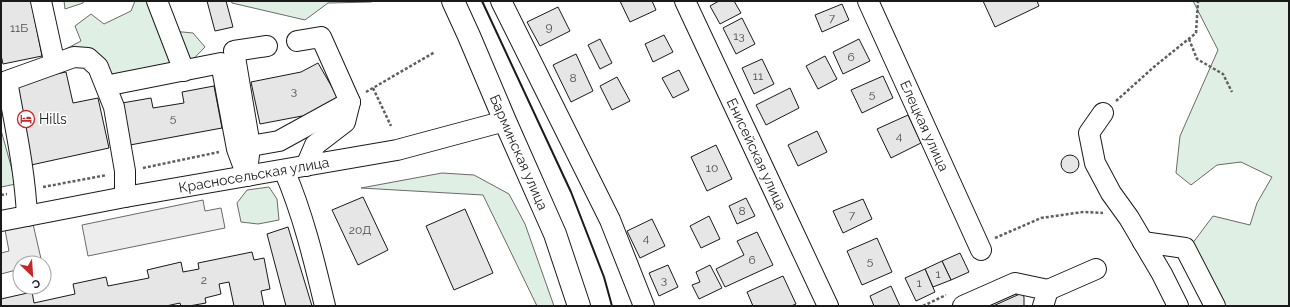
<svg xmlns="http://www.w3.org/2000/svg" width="1290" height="307" font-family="Raleway,sans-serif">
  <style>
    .green { fill: #e0efe3; stroke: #6a6a6a }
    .parking { fill: #ededed; stroke: #6a6a6a }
    .building { fill: #e6e6e6; stroke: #1a1a1a }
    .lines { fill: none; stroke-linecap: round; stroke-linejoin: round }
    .minor-casing { stroke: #1a1a1a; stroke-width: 22 }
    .major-casing { stroke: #1a1a1a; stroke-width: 24 }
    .path { stroke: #5f5f5f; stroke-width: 2.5; stroke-dasharray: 3 2; stroke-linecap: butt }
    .minor { stroke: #fff; stroke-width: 20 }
    .major { stroke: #fff; stroke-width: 22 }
    .wall { stroke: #1a1a1a; stroke-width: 2 }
    .labels { text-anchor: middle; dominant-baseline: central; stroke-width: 3; stroke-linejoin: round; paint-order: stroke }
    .number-label { font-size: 12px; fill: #4d4d4d }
    .poi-label { font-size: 14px; fill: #1a1a1a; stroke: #fff; text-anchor: start }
    .street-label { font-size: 14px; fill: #1a1a1a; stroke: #fff }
  </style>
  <rect width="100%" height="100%" fill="#fff"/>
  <g class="green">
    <polygon points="64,1 84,1 83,3 65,9"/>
    <polygon points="135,1 165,1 172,31 193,33 205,47 173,80 118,93 64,50 81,41 75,26 91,14 104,24 131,11"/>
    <polygon points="231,1 373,1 371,2 328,3 305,20 232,3"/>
    <polygon points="1193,1 1289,1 1289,306 1213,306 1189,248 1213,216 1250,225 1257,203 1272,177 1241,162 1217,165 1191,185 1176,173 1180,136 1218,50"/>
    <polygon points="1,130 16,184 1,187"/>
    <polygon points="442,173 474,175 509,194 525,224 554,306 537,306 483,195 361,188"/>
    <polygon points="269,187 277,199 279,220 258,224 241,222 237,203 247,190"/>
  </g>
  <g class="parking">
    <polygon points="203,200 205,211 221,208 225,228 88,256 82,225"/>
    <polygon points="33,224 42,263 20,263 20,269 1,274 1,253 9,251 5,230"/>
  </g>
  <g class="building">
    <polygon points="1,1 31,1 42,56 3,64 1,55"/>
    <polygon points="207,1 226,1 233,27 215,31"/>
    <polygon points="620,1 652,1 656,10 630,22"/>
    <polygon points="719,1 734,1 741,13 720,24 710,6"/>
    <polygon points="983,1 1037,1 1039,6 995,27"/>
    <polygon points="842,4 849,20 822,32 815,15"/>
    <polygon points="558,7 570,31 540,46 527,22"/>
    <polygon points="742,18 755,44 736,54 723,28"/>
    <polygon points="664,35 673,52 653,62 645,44"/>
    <polygon points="600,39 612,63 600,69 588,45"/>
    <polygon points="859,39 870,61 843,74 833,52"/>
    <polygon points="576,54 593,91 571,102 553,65"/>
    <polygon points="825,56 837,79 818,89 806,66"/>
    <polygon points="762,59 774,84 754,94 742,68"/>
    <polygon points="318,63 340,101 305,121 302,116 260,124 251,82 301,72"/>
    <polygon points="679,70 689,90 673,98 662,78"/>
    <polygon points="66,72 73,103 98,98 109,148 31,165 13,83"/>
    <polygon points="883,76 893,98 862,113 851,90"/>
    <polygon points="617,77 630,101 612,110 600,86"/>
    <polygon points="214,86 222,128 130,145 122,103 151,98 153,108 184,103 182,92"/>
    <polygon points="790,88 799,108 766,125 756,105"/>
    <polygon points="908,115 921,143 891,158 877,129"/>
    <polygon points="817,131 827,152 798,166 788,145"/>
    <polygon points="716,145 732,179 707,191 691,157"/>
    <circle cx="1070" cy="164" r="9"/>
    <polygon points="363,197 388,250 358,265 332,210"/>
    <polygon points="746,198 755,216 737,224 729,206"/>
    <polygon points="863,199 872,219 843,233 833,211"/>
    <polygon points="465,209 493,273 454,290 426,226"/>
    <polygon points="709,216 720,239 701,248 690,226"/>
    <polygon points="652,219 665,246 640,258 627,231"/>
    <polygon points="288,227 312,306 286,306 267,234"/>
    <polygon points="757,232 773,265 725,287 716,269 744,255 737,241"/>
    <polygon points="877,238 892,272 862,285 847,251"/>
    <polygon points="252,252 254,260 264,258 270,289 261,291 264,306 232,306 234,306 229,282 219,284 221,294 205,298 206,303 189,306 181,306 180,303 166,306 1,306 1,299 32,292 34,303 75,294 73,284 106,277 108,286 149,278 147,270 181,262 183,272 199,269 198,263"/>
    <polygon points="960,253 969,272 951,280 942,261"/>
    <polygon points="942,261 951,280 933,287 925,269"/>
    <polygon points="668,265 678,287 659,296 649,273"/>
    <polygon points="710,265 722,288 699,299 692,285 700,282 696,272"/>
    <polygon points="925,269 935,292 916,301 905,278"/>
    <polygon points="783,276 796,304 791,306 753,306 747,292"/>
    <polygon points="891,286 900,306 874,306 870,296"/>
    <polygon points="1022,293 1024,297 1024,306 993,306"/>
  </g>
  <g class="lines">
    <g class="minor-casing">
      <g id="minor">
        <polyline points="41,1 53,56"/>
        <polyline points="157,1 184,71"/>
        <polyline points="501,1 610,220 644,306"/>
        <path id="s1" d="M685 1 828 306"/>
        <path id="s2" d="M868 1 981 250"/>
        <polyline points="297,41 321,37 350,102 345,122 315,145 306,166"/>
        <polyline points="115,84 221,63 237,149 247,176"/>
        <polyline points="1103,113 1089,133 1095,163 1111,193 1129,218 1162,274 1178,306"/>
        <polyline points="239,148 279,141 350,102"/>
        <path d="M284 170C303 214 314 260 325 306"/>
        <polyline points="247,172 250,146 234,51 267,46"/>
        <path d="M27 216C25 171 15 126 7 81L74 57 88 58 98 67 114 107 125 171V197"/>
        <path id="s3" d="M1 221 125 197 397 150 505 121"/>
        <polyline points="1143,242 1185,248 1215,306"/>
        <polyline points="1048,290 1096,269"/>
        <polyline points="963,306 1015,283 1048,290 1043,306"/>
      </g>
    </g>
    <g class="major-casing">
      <g id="major">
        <path id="s4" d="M453 1 469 36 505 121 555 234 579 306"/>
      </g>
    </g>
    <g class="path">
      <polyline points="1189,39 1197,59 1223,74 1232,92"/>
      <polyline points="373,88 391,126"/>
      <polyline points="366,92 435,52"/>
      <polyline points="1116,101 1155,66 1196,33 1198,1"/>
      <polyline points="143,168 219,152"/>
      <polyline points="43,187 107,175"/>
      <polyline points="1,195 7,194"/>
      <polyline points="995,238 1041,218 1083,212 1103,213"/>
      <polyline points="923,306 946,295"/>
    </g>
    <use href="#minor" class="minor"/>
    <use href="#major" class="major"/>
    <polyline class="wall" points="482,1 571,192 604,277 612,306"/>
  </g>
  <defs>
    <g id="hotel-ring" transform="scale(0.9)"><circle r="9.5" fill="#fff" stroke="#c62828" stroke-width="1.5"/><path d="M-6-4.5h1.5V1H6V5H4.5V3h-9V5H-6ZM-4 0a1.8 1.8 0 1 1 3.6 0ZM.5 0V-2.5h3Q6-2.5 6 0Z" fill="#c62828"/></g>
  </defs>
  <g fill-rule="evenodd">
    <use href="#hotel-ring" x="26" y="119"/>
  </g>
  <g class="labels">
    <g class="number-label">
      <text x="832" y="18">7</text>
      <text x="549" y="27">9</text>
      <text x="19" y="28">11Б</text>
      <text x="739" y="36">13</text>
      <text x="851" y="57">6</text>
      <text x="758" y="76">11</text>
      <text x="573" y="78">8</text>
      <text x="294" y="91">3</text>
      <text x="872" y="94">5</text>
      <text x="173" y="118">5</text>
      <text x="899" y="136">4</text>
      <text x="712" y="168">10</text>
      <text x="742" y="211">8</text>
      <text x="852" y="215">7</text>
      <text x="360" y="230">20Д</text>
      <text x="646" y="238">4</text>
      <text x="752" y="260">6</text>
      <text x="870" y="261">5</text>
      <text x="938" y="274">1</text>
      <text x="204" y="280">2</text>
      <text x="664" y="280">3</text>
      <text x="919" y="283">1</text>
    </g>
    <g class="poi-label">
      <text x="39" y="119">Hills</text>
    </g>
    <g class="street-label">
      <text stroke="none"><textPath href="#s2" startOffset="137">Елецкая улица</textPath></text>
      <text stroke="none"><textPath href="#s4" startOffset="165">Барминская улица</textPath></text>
      <text stroke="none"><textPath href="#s1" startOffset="169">Енисейская улица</textPath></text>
      <text stroke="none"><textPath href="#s3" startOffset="257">Красносельская улица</textPath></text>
    </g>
  </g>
  <rect width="1290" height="307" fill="none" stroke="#1a1a1a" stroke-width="4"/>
  <g transform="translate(32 275) rotate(155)"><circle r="19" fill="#ffffff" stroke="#a3a3a3"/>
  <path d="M0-3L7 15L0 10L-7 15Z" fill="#c62828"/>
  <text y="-6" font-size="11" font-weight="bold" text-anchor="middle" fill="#1a1a1a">С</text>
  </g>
</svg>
